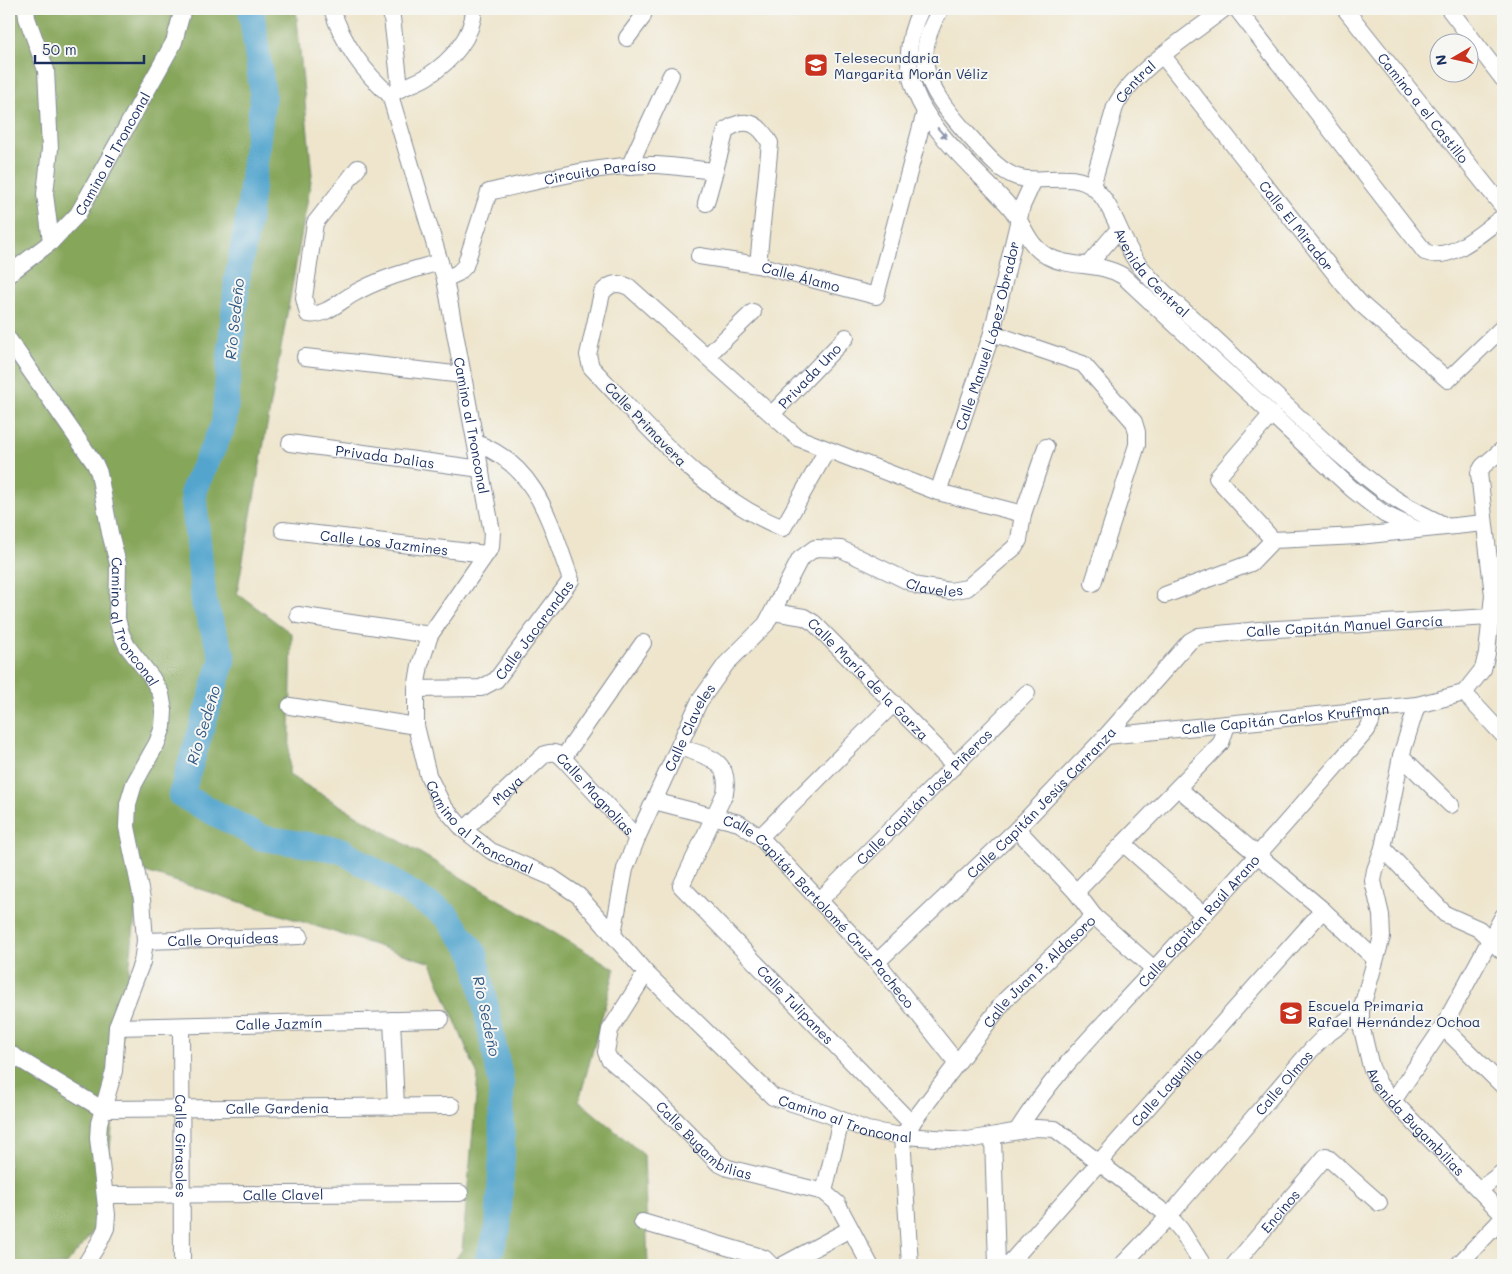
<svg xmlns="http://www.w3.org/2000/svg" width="1512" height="1274" font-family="Mali,sans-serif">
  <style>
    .forest { fill: #86a65a; stroke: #506a5c }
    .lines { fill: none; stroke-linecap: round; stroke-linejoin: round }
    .river { stroke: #53a5ce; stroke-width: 26 }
    .minor-casing { stroke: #848a95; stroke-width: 18 }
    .minor { stroke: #fff; stroke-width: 16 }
    .oneway { fill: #8d97ae }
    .labels { text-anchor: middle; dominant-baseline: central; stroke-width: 4; stroke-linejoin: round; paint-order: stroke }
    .poi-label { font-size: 14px; fill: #1b2f5e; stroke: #f6f6f2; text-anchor: start }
    .street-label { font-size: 14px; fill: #1b2f5e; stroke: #f6f6f2 }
    .water-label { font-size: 15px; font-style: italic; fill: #2f5885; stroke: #f6f6f2 }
  </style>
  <rect width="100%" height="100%" fill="#f6f6f2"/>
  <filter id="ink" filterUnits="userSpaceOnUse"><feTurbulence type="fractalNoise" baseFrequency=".02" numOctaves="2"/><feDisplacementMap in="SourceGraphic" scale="10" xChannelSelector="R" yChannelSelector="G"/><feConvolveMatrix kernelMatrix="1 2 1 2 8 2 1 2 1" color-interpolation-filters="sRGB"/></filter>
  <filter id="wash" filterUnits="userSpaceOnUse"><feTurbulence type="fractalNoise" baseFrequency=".0096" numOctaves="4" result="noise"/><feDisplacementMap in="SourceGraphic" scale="20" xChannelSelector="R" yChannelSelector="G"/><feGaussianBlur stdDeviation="1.12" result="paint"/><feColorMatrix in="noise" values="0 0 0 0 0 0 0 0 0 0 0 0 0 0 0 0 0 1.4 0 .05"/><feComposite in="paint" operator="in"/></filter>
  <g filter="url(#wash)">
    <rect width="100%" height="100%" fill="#eee5cc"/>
    <polygon class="forest" points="9,9 296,9 312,175 237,593 292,634 289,775 615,969 579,1101 644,1155 648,1265 451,1265 462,1250 478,1076 431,963 140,870 102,1221 66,1265 9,1265"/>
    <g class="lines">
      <polyline class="river" points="251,9 263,95 248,221 237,279 224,424 193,491 204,603 223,658 181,795 262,838 341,850 446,915 475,954 501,1082 502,1153 498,1228 486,1265"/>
    </g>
  </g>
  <g filter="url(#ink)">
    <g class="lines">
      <g class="minor-casing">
        <g id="minor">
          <polyline points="26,9 27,18 46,70 50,149 45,194 51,242"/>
          <path id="s1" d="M332 9C342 42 364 73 390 95L445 279 492 532 491 547 430 635 420 665 416 689V726L428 775 443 806 464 830 491 851 551 877 579 896 646 973 773 1097 827 1114 867 1130 902 1136 968 1140 1036 1128 1055 1129 1169 1216 1181 1230 1203 1265"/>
          <polyline points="391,9 400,87"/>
          <path d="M921 9C878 96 957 148 1009 206 1024 223 1026 244 1047 256 1071 269 1099 261 1123 276L1353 490 1384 514 1416 529"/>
          <path id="s2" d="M941 9C906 63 934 96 970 137 984 152 997 170 1017 177 1041 185 1073 170 1094 188 1114 205 1121 242 1139 265 1164 296 1198 322 1227 350 1262 383 1297 416 1333 449 1353 466 1372 484 1394 498 1410 509 1429 517 1446 526"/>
          <path d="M1237 9 1425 252C1452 263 1482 231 1503 217"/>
          <path id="s3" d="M1345 9 1503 207"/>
          <polyline points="1449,9 1503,79"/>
          <polyline points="627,38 642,18 645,9"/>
          <path id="s4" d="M1163 56 1344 285 1360 303 1448 380 1503 327"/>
          <path d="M390 95C402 86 416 84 428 76 451 61 473 37 474 9"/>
          <polyline points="629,167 671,75"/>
          <path d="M358 168 315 223 304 298 308 314C324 317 339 302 353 294 380 278 410 271 440 262"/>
          <path id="s5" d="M1092 186 1115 107C1132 71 1192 34 1224 9"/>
          <path d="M706 203 726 130C746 116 759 123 770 143L758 265"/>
          <path id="s6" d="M699 256 758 265 876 296 925 112"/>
          <polyline points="1088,265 1118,230"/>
          <path id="s7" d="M9 274 51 242 78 214 174 42 183 9"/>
          <path id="s8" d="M445 279 458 273 465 266 489 192C543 180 600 164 656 165 676 166 695 169 714 171"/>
          <polyline points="992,333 1083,364 1134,422 1137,432 1137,445 1093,583"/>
          <path id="s9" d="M9 340 95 464 99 473 110 533 118 564 117 619 121 633 127 646 152 678 161 694 164 711 163 727 157 743 134 784 128 804 127 827 142 899 145 941 142 962 117 1027 114 1071 99 1123 98 1138 107 1215 106 1228 100 1241 85 1265"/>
          <polyline points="707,356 753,312"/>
          <polyline points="305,357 463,375"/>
          <path id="s10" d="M773 413 846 337"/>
          <polyline points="1271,415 1217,478 1273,540"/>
          <path id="s11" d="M290 443 481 469"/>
          <path d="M827 450 783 528C704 496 649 428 591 367L588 355 602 293C610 283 617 282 629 287L798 438 938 492 1023 514"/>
          <path id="s12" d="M938 492 992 333 1022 206 1034 180"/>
          <path id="s13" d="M283 530 486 554"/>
          <polyline points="1165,595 1251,563 1273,540 1359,536 1484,523"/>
          <path id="s14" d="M773 612 804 617 814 623 955 766"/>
          <polyline points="298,615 430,635"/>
          <path id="s15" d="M416 689 481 688 496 680 571 580C550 523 538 466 476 443"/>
          <polyline points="1464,693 1483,669 1487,653 1493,595 1479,473 1483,466 1503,449"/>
          <polyline points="1464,693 1503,735"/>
          <path id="s16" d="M1417 705 1401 756 1383 848 1375 870 1373 881 1381 915 1382 937 1361 1010V1025L1371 1067 1379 1084 1393 1101 1503 1215"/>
          <polyline points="290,706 416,726"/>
          <path id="s17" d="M1106 736 1417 705 1464 693"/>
          <path id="s18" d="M679 747C705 756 731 758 725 793L681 886 912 1124"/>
          <polyline points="1401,756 1451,805"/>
          <polyline points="563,758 643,643"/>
          <polyline points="1178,788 1323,910 1375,959"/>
          <path id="s19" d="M654 801 739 823 760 837 877 962 957 1063"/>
          <polyline points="1017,829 1076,892 1094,916 1154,969"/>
          <path id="s20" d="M464 830 545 754C553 752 557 752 563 758L637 838"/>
          <polyline points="760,837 894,703"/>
          <polyline points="1124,844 1204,915"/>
          <polyline points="1383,848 1445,914 1479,929 1503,952"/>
          <polyline points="1076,892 1221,743 1227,725"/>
          <path id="s21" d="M819 901 1027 693"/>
          <path id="s22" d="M613 934 625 869 637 838 699 702 726 664 766 624 800 559 815 548 841 549 918 586 950 591 967 588 1015 547 1019 540 1023 514 1046 447"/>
          <path id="s23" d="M145 941 300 936"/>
          <path id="s24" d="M877 962 1017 829 1106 736 1190 641 1199 636 1259 630 1491 617 1503 618"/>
          <path id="s25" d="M646 973 610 1030 606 1052 609 1059 652 1096 718 1163 728 1168 824 1192 837 1203 870 1265"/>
          <polyline points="392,1020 396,1107"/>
          <path id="s26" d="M181 1026 182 1265"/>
          <path id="s27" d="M117 1027 441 1019"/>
          <polyline points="1443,1027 1503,1086"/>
          <path id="s28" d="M9 1053 102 1109 452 1106"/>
          <polyline points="1393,1101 1443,1027 1503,916"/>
          <path id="s29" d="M1017 1131C1055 1070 1108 1020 1156 967 1228 889 1298 810 1367 730L1371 722 1373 709"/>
          <polyline points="993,1137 997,1265"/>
          <polyline points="1479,1190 1503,1172"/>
          <polyline points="824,1192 841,1120"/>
          <path id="s30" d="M105 1195 460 1193"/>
          <polyline points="642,1222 758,1256 764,1258 771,1265"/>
          <polyline points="783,1265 850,1229"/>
          <path id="s31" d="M910 1265 902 1136 1005 1000 1094 916"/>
          <path id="s32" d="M1008 1265 1323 910"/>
          <path id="s33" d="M1122 1265 1169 1216 1311 1050 1325 1036 1361 1010"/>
          <path id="s34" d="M1234 1265 1326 1156 1379 1203"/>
          <polyline points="1458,1265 1503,1218"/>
        </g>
      </g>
      <use href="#minor" class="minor"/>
    </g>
    <defs><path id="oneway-solid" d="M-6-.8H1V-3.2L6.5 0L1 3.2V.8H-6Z" transform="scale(1.25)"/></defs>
    <use class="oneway" href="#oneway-solid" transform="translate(942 133) rotate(49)"/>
  </g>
  <defs>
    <g id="school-square" transform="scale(1.25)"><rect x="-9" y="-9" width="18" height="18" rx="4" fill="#c8321e" stroke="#f6f6f2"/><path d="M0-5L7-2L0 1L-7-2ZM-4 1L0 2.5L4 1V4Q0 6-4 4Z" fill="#fff"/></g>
  </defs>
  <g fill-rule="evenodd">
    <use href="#school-square" x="816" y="65"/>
    <use href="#school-square" x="1291" y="1013"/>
  </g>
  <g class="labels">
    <g class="poi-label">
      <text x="834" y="57">Telesecundaria<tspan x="834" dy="16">Margarita Morán Véliz</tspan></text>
      <text x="1308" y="1005">Escuela Primaria<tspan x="1308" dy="16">Rafael Hernández Ochoa</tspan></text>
    </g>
    <g class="street-label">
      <text stroke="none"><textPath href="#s5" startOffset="115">Central</textPath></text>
      <text stroke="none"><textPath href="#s3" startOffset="126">Camino a el Castillo</textPath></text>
      <text stroke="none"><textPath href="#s7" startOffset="161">Camino al Tronconal</textPath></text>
      <text stroke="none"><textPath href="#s8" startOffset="215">Circuito Paraíso</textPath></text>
      <text stroke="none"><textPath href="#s4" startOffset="216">Calle El Mirador</textPath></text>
      <text stroke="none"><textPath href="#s2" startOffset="390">Avenida Central</textPath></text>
      <text stroke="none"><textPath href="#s6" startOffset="104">Calle Álamo</textPath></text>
      <text stroke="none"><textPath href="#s12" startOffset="164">Calle Manuel López Obrador</textPath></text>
      <text stroke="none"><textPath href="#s10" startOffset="52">Privada Uno</textPath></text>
      <text transform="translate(646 424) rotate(46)">Calle Primavera</text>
      <text stroke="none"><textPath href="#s1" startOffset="446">Camino al Tronconal</textPath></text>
      <text stroke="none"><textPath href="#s11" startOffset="96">Privada Dalias</textPath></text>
      <text stroke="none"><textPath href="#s13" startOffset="102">Calle Los Jazmines</textPath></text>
      <text stroke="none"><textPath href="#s22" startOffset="572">Claveles</textPath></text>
      <text stroke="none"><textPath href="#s9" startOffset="316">Camino al Tronconal</textPath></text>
      <text stroke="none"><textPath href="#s24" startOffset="605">Calle Capitán Manuel García</textPath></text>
      <text stroke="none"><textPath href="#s15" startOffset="145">Calle Jacarandas</textPath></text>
      <text stroke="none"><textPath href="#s14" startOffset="121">Calle María de la Garza</textPath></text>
      <text stroke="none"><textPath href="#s17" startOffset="180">Calle Capitán Carlos Kruffman</textPath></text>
      <text stroke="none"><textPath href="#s22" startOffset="222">Calle Claveles</textPath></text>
      <text stroke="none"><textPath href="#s20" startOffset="59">Maya</textPath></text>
      <text stroke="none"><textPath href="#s20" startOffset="179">Calle Magnolias</textPath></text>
      <text stroke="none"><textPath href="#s21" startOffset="148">Calle Capitán José Piñeros</textPath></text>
      <text stroke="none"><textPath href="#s24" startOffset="229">Calle Capitán Jesús Carranza</textPath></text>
      <text stroke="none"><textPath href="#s1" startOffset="896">Camino al Tronconal</textPath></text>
      <text stroke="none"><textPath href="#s19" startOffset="206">Calle Capitán Bartolomé Cruz Pacheco</textPath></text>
      <text stroke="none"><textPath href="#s29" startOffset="278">Calle Capitán Raúl Arano</textPath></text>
      <text stroke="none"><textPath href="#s23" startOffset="78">Calle Orquídeas</textPath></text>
      <text stroke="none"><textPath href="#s31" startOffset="344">Calle Juan P. Aldasoro</textPath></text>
      <text stroke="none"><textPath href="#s18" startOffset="342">Calle Tulipanes</textPath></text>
      <text stroke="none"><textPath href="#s27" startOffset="162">Calle Jazmín</textPath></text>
      <text stroke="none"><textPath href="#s33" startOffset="244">Calle Olmos</textPath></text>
      <text stroke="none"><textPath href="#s32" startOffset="238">Calle Lagunilla</textPath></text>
      <text stroke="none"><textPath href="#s28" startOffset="284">Calle Gardenia</textPath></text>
      <text stroke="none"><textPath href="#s1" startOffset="1375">Camino al Tronconal</textPath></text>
      <text stroke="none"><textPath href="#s16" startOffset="444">Avenida Bugambilias</textPath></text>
      <text stroke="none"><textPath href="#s25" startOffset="224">Calle Bugambilias</textPath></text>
      <text stroke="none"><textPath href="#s26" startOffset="120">Calle Girasoles</textPath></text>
      <text stroke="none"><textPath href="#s30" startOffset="178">Calle Clavel</textPath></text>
      <text stroke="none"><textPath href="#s34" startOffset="71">Encinos</textPath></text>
    </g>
    <g class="water-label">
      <text transform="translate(234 319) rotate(-84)">Río Sedeño</text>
      <text transform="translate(203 725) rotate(-73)">Río Sedeño</text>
      <text transform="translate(487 1016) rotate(78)">Río Sedeño</text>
    </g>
  </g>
  <rect width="1512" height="1274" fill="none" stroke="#f6f6f2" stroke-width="30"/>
  <g transform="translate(1454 58) rotate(261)"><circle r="24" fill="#f6f6f2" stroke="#9ea6b7"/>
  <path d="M0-4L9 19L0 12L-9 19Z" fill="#c8321e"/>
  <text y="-8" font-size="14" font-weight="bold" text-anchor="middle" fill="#1b2f5e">N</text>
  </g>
  <path d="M35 55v8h109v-8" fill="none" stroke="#1b2f5e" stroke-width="2.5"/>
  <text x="42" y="55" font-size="15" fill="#1b2f5e" stroke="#f6f6f2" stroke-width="4" paint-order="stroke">50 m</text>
</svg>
